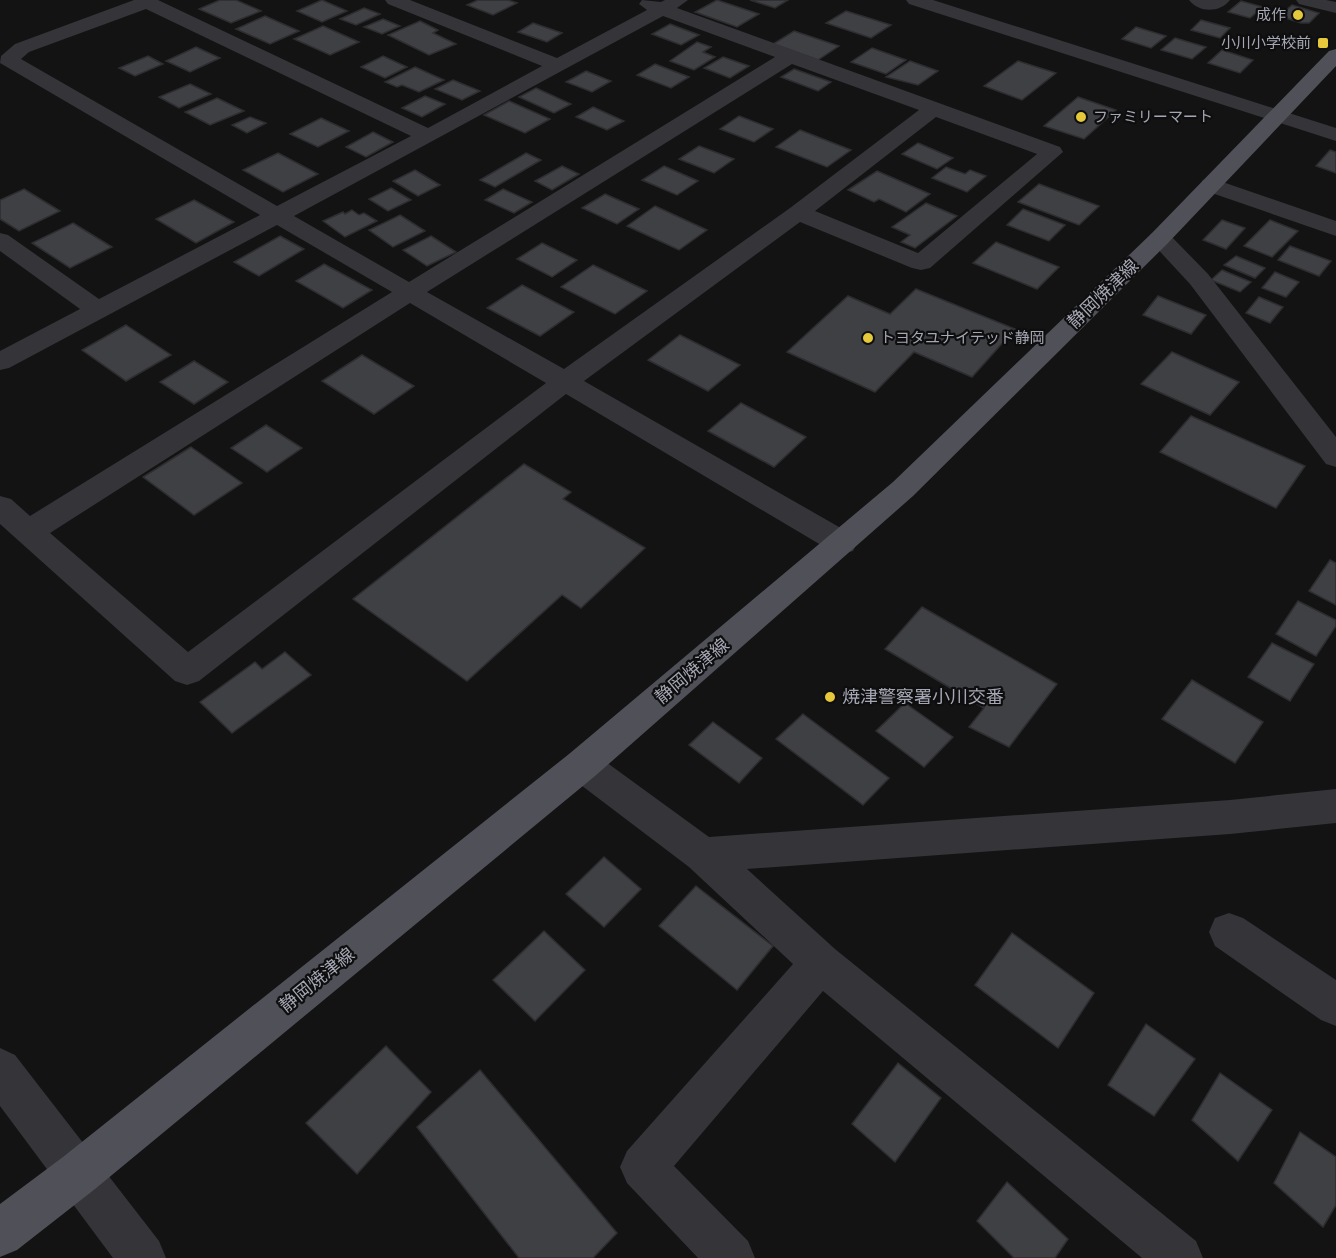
<svg xmlns="http://www.w3.org/2000/svg" width="1336" height="1258" font-family="Karla,'Noto Sans JP',sans-serif">
  <style>
    .building { fill: #3f4044; stroke: #2e2d30; stroke-width: 1.5 }
    .lines { fill: none; stroke-linecap: round; stroke-linejoin: round }
    .minor { fill: #343439; fill-rule: evenodd }
    .major { fill: #505158; fill-rule: evenodd }
    .poi-dot { fill: #e5c83b; stroke: #0e0e0f; stroke-width: 2 }
    .labels { text-anchor: middle; dominant-baseline: central; stroke-width: 4.5; stroke-linejoin: round; paint-order: stroke }
    .far-poi-label { font-size: 15px; fill: #a5a7b4; stroke: #0e0e0f; text-anchor: end }
    .street-label { font-size: 18px; fill: #a5a7b4; stroke: #0e0e0f }
    .poi-label { font-size: 18px; fill: #a5a7b4; stroke: #0e0e0f; text-anchor: start }
  </style>
  <rect width="100%" height="100%" fill="#131314"/>
  <g class="building">
    <polygon points="220,0 236,0 261,11 231,23 199,9"/>
    <polygon points="322,0 347,11 322,22 297,11"/>
    <polygon points="478,0 508,0 517,3 493,15 467,5"/>
    <polygon points="717,0 759,14 737,27 695,12"/>
    <polygon points="750,0 788,0 775,8"/>
    <polygon points="1241,1 1263,7 1250,18 1228,12"/>
    <polygon points="1292,5 1319,13 1309,23 1301,23 1279,16"/>
    <polygon points="364,8 380,14 356,25 340,19"/>
    <polygon points="846,11 891,25 871,38 826,23"/>
    <polygon points="265,16 299,31 270,44 236,29"/>
    <polygon points="383,19 400,26 382,34 364,27"/>
    <polygon points="1201,20 1230,28 1220,38 1191,30"/>
    <polygon points="420,21 438,30 433,33 456,44 429,55 388,35"/>
    <polygon points="533,23 562,33 547,42 518,32"/>
    <polygon points="670,24 699,35 681,45 652,34"/>
    <polygon points="323,26 359,42 330,55 294,39"/>
    <polygon points="1136,27 1166,36 1151,48 1122,39"/>
    <polygon points="794,31 839,46 818,60 773,44"/>
    <polygon points="1175,38 1206,47 1192,59 1161,50"/>
    <polygon points="697,42 711,47 703,52 715,57 694,70 670,61"/>
    <polygon points="196,47 220,58 190,72 166,61"/>
    <polygon points="872,48 906,60 886,74 851,62"/>
    <polygon points="1222,50 1253,60 1240,73 1208,63"/>
    <polygon points="148,56 163,64 135,76 119,68"/>
    <polygon points="383,56 407,67 385,78 361,67"/>
    <polygon points="723,57 749,66 730,78 704,68"/>
    <polygon points="910,61 938,71 918,85 886,77"/>
    <polygon points="1018,61 1056,73 1022,100 984,86"/>
    <polygon points="655,64 689,77 671,88 637,75"/>
    <polygon points="415,67 444,80 419,92 402,85 397,87 385,82"/>
    <polygon points="794,69 831,82 818,91 781,77"/>
    <polygon points="586,71 611,81 592,92 566,82"/>
    <polygon points="453,80 480,91 462,100 435,89"/>
    <polygon points="190,84 211,94 179,108 159,97"/>
    <polygon points="536,88 571,104 554,113 519,97"/>
    <polygon points="425,96 445,104 422,117 402,108"/>
    <polygon points="1078,97 1116,110 1084,139 1044,126"/>
    <polygon points="217,98 244,111 210,125 185,112"/>
    <polygon points="509,101 550,119 525,133 484,115"/>
    <polygon points="593,107 624,121 607,130 576,117"/>
    <polygon points="739,116 773,129 754,142 720,129"/>
    <polygon points="250,117 266,123 247,133 232,125"/>
    <polygon points="321,118 349,131 318,147 290,134"/>
    <polygon points="800,130 851,150 827,167 776,147"/>
    <polygon points="373,132 393,142 366,157 346,147"/>
    <polygon points="918,143 953,158 937,169 902,154"/>
    <polygon points="699,146 734,159 714,173 679,159"/>
    <polygon points="1330,150 1336,152 1336,173 1316,166"/>
    <polygon points="278,153 318,174 283,192 243,170"/>
    <polygon points="526,153 541,160 495,187 480,180"/>
    <polygon points="562,166 579,174 552,190 535,181"/>
    <polygon points="664,166 698,181 677,195 642,180"/>
    <polygon points="946,167 965,174 970,170 986,176 967,192 932,178"/>
    <polygon points="415,170 440,185 418,196 393,181"/>
    <polygon points="877,171 930,194 906,212 879,199 874,202 848,190"/>
    <polygon points="1039,184 1099,206 1079,225 1018,202"/>
    <polygon points="391,188 411,200 388,211 369,199"/>
    <polygon points="24,189 60,211 19,231 0,219 0,200"/>
    <polygon points="503,189 532,202 514,213 485,200"/>
    <polygon points="605,194 639,209 617,224 582,208"/>
    <polygon points="194,200 234,222 196,243 156,219"/>
    <polygon points="926,203 957,216 915,248 901,242 910,235 892,227"/>
    <polygon points="655,206 707,230 679,250 627,226"/>
    <polygon points="1023,209 1065,225 1049,241 1007,225"/>
    <polygon points="352,210 359,215 364,213 377,221 345,237 323,221 343,212 345,214"/>
    <polygon points="400,215 425,231 393,247 369,230"/>
    <polygon points="1222,220 1245,228 1226,249 1203,240"/>
    <polygon points="1270,220 1298,231 1272,257 1244,246"/>
    <polygon points="73,223 112,247 70,268 32,243"/>
    <polygon points="280,236 304,249 259,276 234,262"/>
    <polygon points="431,236 456,252 427,266 403,250"/>
    <polygon points="996,242 1059,267 1037,289 973,263"/>
    <polygon points="542,243 577,260 552,277 517,259"/>
    <polygon points="1290,246 1331,261 1319,276 1278,260"/>
    <polygon points="1236,256 1265,268 1255,278 1224,265"/>
    <polygon points="324,264 372,290 343,308 296,281"/>
    <polygon points="593,265 647,291 615,314 561,287"/>
    <polygon points="1222,270 1251,282 1240,292 1211,280"/>
    <polygon points="1275,272 1299,282 1286,297 1262,288"/>
    <polygon points="522,285 574,312 540,336 487,308"/>
    <polygon points="916,289 1015,329 972,377 914,352 875,392 787,352 848,296 890,314"/>
    <polygon points="1158,296 1206,315 1191,334 1143,315"/>
    <polygon points="1259,297 1283,307 1270,323 1246,313"/>
    <polygon points="126,325 171,355 126,381 82,350"/>
    <polygon points="680,335 740,365 708,391 648,360"/>
    <polygon points="1172,352 1239,382 1210,415 1141,384"/>
    <polygon points="362,355 414,386 374,414 322,381"/>
    <polygon points="194,361 228,382 194,404 160,382"/>
    <polygon points="741,403 806,437 774,467 708,431"/>
    <polygon points="1191,416 1305,466 1276,508 1160,452"/>
    <polygon points="266,425 302,448 267,472 231,448"/>
    <polygon points="191,447 242,483 194,515 143,477"/>
    <polygon points="524,464 571,492 563,499 645,548 581,608 562,595 467,681 353,599"/>
    <polygon points="1330,560 1336,563 1336,605 1309,591"/>
    <polygon points="1298,601 1336,620 1336,626 1316,656 1276,634"/>
    <polygon points="922,607 1057,684 1009,747 969,727 984,708 885,649"/>
    <polygon points="1272,643 1314,664 1290,701 1248,677"/>
    <polygon points="285,652 311,675 232,733 200,702 255,662 262,669"/>
    <polygon points="1192,680 1263,722 1235,763 1162,719"/>
    <polygon points="905,703 953,737 924,767 876,731"/>
    <polygon points="803,714 889,778 863,805 776,739"/>
    <polygon points="713,722 762,758 739,783 689,745"/>
    <polygon points="604,857 641,889 604,927 566,894"/>
    <polygon points="696,886 773,946 737,990 659,926"/>
    <polygon points="544,931 585,970 535,1021 493,980"/>
    <polygon points="1012,933 1094,993 1058,1048 975,985"/>
    <polygon points="1146,1024 1195,1059 1154,1116 1108,1085"/>
    <polygon points="386,1046 431,1092 357,1174 306,1123"/>
    <polygon points="898,1063 941,1098 895,1162 852,1124"/>
    <polygon points="480,1070 617,1233 593,1258 519,1258 417,1127"/>
    <polygon points="1220,1073 1272,1110 1238,1161 1192,1120"/>
    <polygon points="1300,1132 1336,1157 1336,1205 1323,1227 1274,1183"/>
    <polygon points="1007,1182 1068,1239 1055,1258 1014,1258 977,1221"/>
  </g>
  <g class="lines">
    <g class="minor">
      <path d="M134 0H158L428 128 542 66 388 4 385 0H410L557 58 647 10 639 4 642 0 661 2 665 0H688L677 8 1060 147 1063 152 930 268 921 270 912 268 800 222 584 381 853 535 857 543 853 551 842 554 831 551 566 394 199 681 187 685 175 681 0 524V496L11 499 30 516 392 292 277 225 9 368 0 370V351L80 309 0 251V233L8 235 99 299 260 215 0 63 1 56 15 44ZM146 9 411 136 277 206 21 59 29 52ZM663 16 775 57 409 282 294 216ZM792 64 919 110 790 208 564 369 427 292ZM936 117 1037 154 918 253 815 211ZM410 303 546 383 188 652 50 533Z"/>
      <polygon points="906,0 933,0 1336,128 1336,141 909,4"/>
      <path d="M1189 0H1230C1220 13 1199 13 1189 0Z"/>
      <polygon points="1296,0 1326,0 1336,2 1336,13 1299,4"/>
      <polygon points="1211,178 1336,221 1336,236 1203,190 1200,185 1203,180"/>
      <polygon points="1160,231 1168,233 1208,274 1336,437 1336,467 1326,464 1190,284 1152,243 1148,238 1152,233"/>
      <polygon points="582,749 595,754 709,837 1230,800 1336,789 1336,823 1230,834 747,869 835,949 1196,1241 1203,1258 1142,1258 823,991 674,1166 748,1241 755,1258 698,1258 627,1183 620,1167 627,1151 793,964 689,867 569,776 564,765 569,754"/>
      <polygon points="1229,913 1243,918 1336,980 1336,1026 1321,1020 1215,946 1209,932 1215,918"/>
      <polygon points="0,1048 15,1055 159,1241 166,1258 113,1258 0,1106"/>
    </g>
    <polygon class="major" points="1336,49 1336,66 1168,243 913,496 595,776 95,1189 17,1250 0,1257 0,1204 63,1157 569,754 893,482 1152,233 1329,51"/>
  </g>
  <g class="poi-dot">
    <circle cx="1298" cy="15" r="6"/>
    <rect x="1317" y="37" width="12" height="12" rx="3"/>
    <circle cx="1081" cy="117" r="6"/>
    <circle cx="868" cy="338" r="6"/>
    <circle cx="830" cy="697" r="6"/>
  </g>
  <g class="labels">
    <g class="far-poi-label">
      <text x="1286" y="15">成作</text>
      <text x="1311" y="43">小川小学校前</text>
      <text x="1093" y="117" text-anchor="start">ファミリーマート</text>
      <text x="880" y="338" text-anchor="start">トヨタユナイテッド静岡</text>
    </g>
    <g class="street-label">
      <text transform="translate(1103 294) rotate(-44)">静岡焼津線</text>
      <text transform="translate(692 671) rotate(-40)">静岡焼津線</text>
      <text transform="translate(317 980) rotate(-39)">静岡焼津線</text>
    </g>
    <g class="poi-label">
      <text x="842" y="697">焼津警察署小川交番</text>
    </g>
  </g>
</svg>
